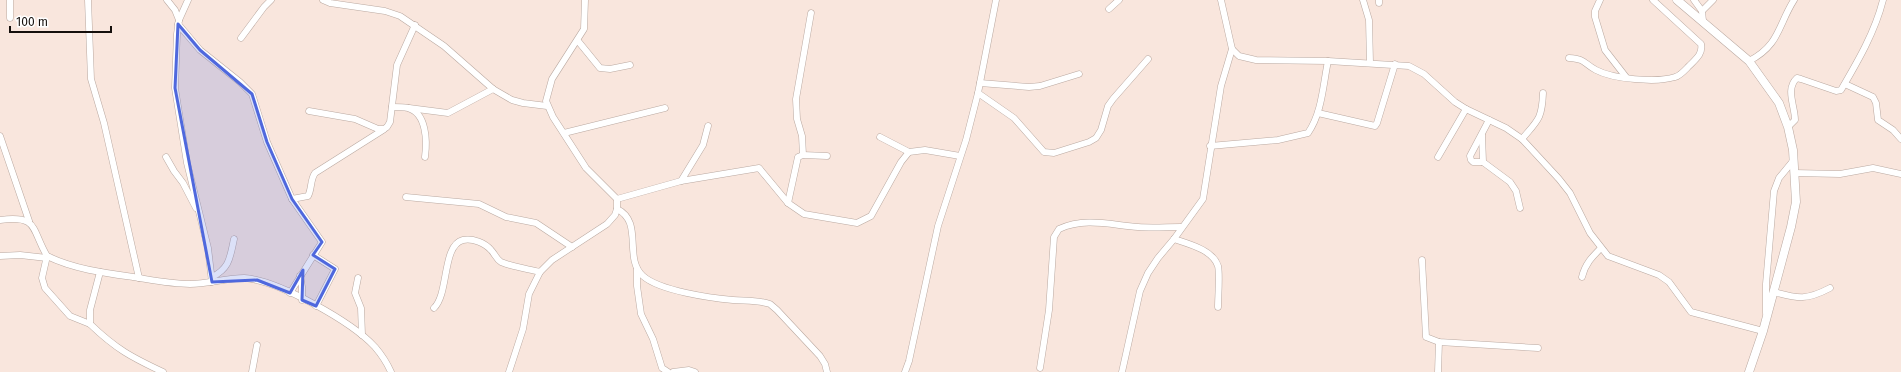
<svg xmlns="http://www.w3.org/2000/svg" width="1901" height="372" font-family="'Fira Sans',sans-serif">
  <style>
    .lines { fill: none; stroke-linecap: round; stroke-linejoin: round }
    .minor-casing { stroke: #baa9a1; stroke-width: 7 }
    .tertiary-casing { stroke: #baa9a1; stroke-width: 9 }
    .minor { stroke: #fff; stroke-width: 6 }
    .tertiary { stroke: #fff; stroke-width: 8 }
    .marked { fill: #4f68dd; fill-opacity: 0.2; stroke: #4f68dd; stroke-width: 3; stroke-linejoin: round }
  </style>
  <rect width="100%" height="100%" fill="#f9e6dd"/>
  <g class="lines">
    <g class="minor-casing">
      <g id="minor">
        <polyline points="88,0 91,79 104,123 139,278"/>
        <polyline points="167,0 175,10 179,20"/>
        <polyline points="188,0 179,20 177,34 175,88 187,163 208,248 212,282"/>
        <polyline points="323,0 330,3 385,11 400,16 444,46 493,89 512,100 523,103 547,106"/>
        <polyline points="1221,0 1232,49 1239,56 1256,60 1328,61 1409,66 1424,74 1455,102 1466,109 1506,128 1522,139 1559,179 1570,193 1590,233 1608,256 1659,275 1669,282 1691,312 1763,331"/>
        <polyline points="1363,0 1369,20 1370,63"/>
        <polyline points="1379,0 1379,3"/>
        <polyline points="1600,0 1595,11 1595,17 1605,50 1626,77"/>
        <polyline points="1694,0 1702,11 1703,21"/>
        <polyline points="1109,9 1119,0"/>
        <polyline points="1702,11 1713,0"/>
        <polyline points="10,18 10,0"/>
        <polyline points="178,24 200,50 240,82 252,94 267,142 292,199 322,242 290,293"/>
        <polyline points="241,38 264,7 271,0"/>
        <polyline points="578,41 600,68 610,69 630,65"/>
        <path d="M1569 58C1586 59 1583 63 1596 70 1613 79 1656 83 1675 77 1680 76 1685 70 1689 66 1696 59 1703 54 1701 44L1653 0"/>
        <path d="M1749 61C1780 45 1778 25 1794 0"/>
        <polyline points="980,83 1029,87 1040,86 1079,74"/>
        <polyline points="1845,84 1873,97 1876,103 1878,120 1893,130 1901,139"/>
        <polyline points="978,93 1014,118 1044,152 1054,153 1089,142 1096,138 1101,130 1108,106 1113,99 1148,59"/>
        <path d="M392 107C397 107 403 107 408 108 427 113 427 142 425 157"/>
        <polyline points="409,108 448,113 493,89"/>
        <polyline points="309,111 355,119 378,129 384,129 387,127 390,122 397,65 415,25"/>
        <polyline points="1318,113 1375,126 1377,123 1395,64"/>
        <polyline points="1489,120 1470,156 1471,160 1473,162 1483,162 1510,182 1516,191 1520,208"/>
        <path d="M1788 127 1795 120C1795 106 1785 89 1797 78L1801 79 1836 91 1841 90C1858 61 1875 32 1883 0"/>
        <polyline points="564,133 665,108"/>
        <polyline points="1482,135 1483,162"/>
        <polyline points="0,136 29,221"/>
        <polyline points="880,137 909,152"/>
        <path d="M1522 139C1538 120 1542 119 1543 93"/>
        <path d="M1210 146 1278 140 1308 133C1322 113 1323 85 1328 61"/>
        <polyline points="803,155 802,136 797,119 796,99 811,13"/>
        <polyline points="166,157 174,171 183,183 196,208"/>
        <polyline points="1438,157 1466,109"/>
        <polyline points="1794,173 1840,174 1873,168 1901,174"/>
        <polyline points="681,181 703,145 708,126"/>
        <polyline points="406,197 479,204 506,217 536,223 572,247"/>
        <path d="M292 199 308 196C312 189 310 180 315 173L383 130"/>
        <polyline points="617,199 681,181 759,168 788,203 804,214 857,223 871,216 901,162 909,152 925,150 960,156"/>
        <polyline points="788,203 798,157 803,155 827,156"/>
        <path d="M617 209C644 222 623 258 643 276 660 291 711 298 733 300 745 301 758 300 770 304L777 310 820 356 825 364 827 372"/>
        <path d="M0 220C39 215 31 229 47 256 74 269 104 273 133 277 152 280 171 284 190 284 208 284 226 278 244 278 278 280 352 322 375 347 381 354 387 363 391 372"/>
        <path d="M1174 239C1189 244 1213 250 1218 266 1220 274 1218 298 1218 307"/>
        <polyline points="313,255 335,269 316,306"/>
        <polyline points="0,256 20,255 47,258"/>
        <polyline points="47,256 42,278 45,288 70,316 90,324"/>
        <polyline points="1422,260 1426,337 1439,342 1538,348"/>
        <polyline points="637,269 637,286 641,314 653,339 662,368 668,372"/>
        <path d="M100 272 90 310V324C116 349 131 357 163 372"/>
        <polyline points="300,276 302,287 302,300"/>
        <path d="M212 277C230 268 230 257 234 239"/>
        <path d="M1582 277C1585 264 1592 257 1601 248"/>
        <polyline points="358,278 355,293 361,308 362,335"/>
        <path d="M1774 292C1799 299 1807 300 1830 288"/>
        <path d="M434 308C449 294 442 245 463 240 473 238 485 243 491 250 495 254 496 259 501 262 513 267 528 269 540 272"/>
        <polyline points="1766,313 1766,284 1774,191 1779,178 1793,161"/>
        <path d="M1040 368 1049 310 1054 237 1059 229C1085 217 1111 225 1138 227 1152 228 1167 227 1181 227"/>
        <polyline points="252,372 257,345"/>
        <polyline points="509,372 523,329 529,294 540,272 552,260 607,224 615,215 617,209 617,199 586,168 553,117 546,101 552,79 584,29 585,0"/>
        <polyline points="673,372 689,370 695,372"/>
        <polyline points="905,372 909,361 938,226 966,140 978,93 996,0"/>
        <polyline points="1122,372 1140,291 1148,273 1158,258 1174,239 1203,199 1221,86 1232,49"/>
        <polyline points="1438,372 1439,342"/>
      </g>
    </g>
    <g class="tertiary-casing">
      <polyline id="tertiary" points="1677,0 1749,61 1779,103 1788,127 1793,150 1796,202 1791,227 1763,331 1749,372"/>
    </g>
    <use href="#minor" class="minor"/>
    <use href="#tertiary" class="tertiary"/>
  </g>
  <path class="marked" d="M178 24 200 50 252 94 267 142 292 199 322 242 313 255 335 269 316 306 302 300 303 270 290 293 257 280 212 282 175 88Z"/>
  <path d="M10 26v6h101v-6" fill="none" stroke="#150f0c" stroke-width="2"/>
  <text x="16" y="26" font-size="12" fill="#150f0c" stroke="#ffffff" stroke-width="3" paint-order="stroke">100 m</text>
</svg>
